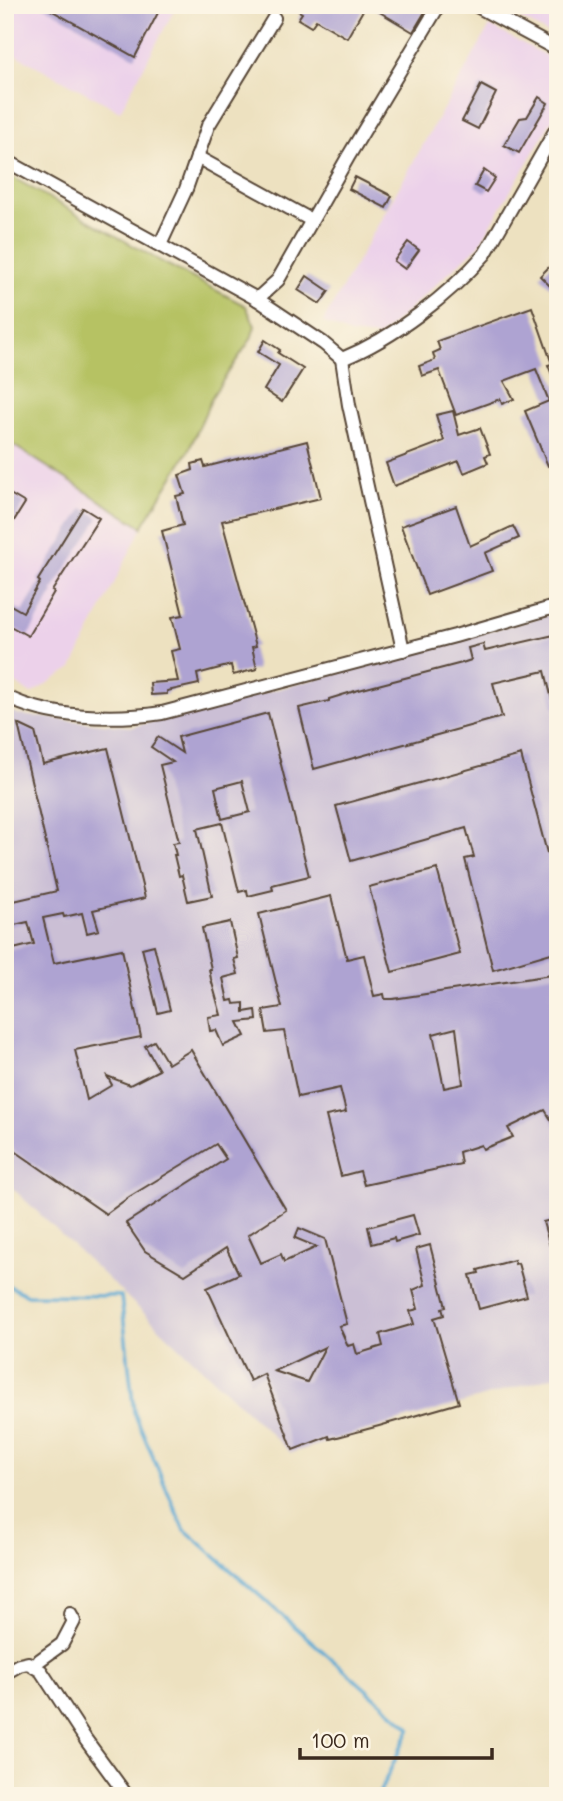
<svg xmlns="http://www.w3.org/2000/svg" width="563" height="1801" font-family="Mali,sans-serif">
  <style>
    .built { fill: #ecd1ea }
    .industrial { fill: #cbbfd5 }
    .green { fill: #b6c264; stroke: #787641; stroke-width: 2 }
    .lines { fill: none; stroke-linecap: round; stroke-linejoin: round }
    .stream { stroke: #59a8d3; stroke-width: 3.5 }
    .building { fill: #aea3d2; fill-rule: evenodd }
    .minor-casing { stroke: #564536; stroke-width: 16 }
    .minor { stroke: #fff; stroke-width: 12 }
  </style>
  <rect width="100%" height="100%" fill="#fcf5e5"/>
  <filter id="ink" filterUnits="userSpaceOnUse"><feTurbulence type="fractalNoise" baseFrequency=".0143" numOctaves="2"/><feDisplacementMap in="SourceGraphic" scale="14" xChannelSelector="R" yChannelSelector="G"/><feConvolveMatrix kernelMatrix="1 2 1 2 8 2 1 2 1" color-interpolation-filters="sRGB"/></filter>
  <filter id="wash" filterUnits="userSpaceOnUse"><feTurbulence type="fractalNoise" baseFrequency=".00686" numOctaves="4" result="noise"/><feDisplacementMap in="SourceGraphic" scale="28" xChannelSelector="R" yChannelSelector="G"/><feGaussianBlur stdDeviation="1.57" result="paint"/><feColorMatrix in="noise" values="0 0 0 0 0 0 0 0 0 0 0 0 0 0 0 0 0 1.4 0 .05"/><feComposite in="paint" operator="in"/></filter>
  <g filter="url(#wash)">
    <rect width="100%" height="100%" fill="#ede1c0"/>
    <g class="built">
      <polygon points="5,5 177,5 120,111 5,49"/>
      <polygon points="496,5 558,5 558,39"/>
      <polygon points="490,26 558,62 558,110 479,245 379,337 350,334 323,322"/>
      <polygon points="5,173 166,264 246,306 255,326 251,339 213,395 189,450 142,527 72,668 31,694 5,676"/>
    </g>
    <polygon class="industrial" points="558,612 558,1375 291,1453 5,1181 5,709 20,715 132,727 301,683"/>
    <polygon class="green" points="5,173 166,264 246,306 255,326 251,339 213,395 189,450 142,527 5,440"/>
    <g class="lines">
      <polyline class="stream" points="5,1284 27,1295 121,1296 134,1412 183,1528 410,1728 378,1796"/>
    </g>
    <g id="blocks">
      <g class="building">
        <polygon points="42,5 162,5 135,57"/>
        <polygon points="289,5 366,5 347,38 316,20 311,27 298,19 302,13"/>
        <polygon points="368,5 429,5 413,32"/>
        <polygon points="481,85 496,93 478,129 462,121"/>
        <polygon points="539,97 548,103 519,153 504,145 520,118 527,117"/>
        <polygon points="484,170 495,178 486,192 475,186"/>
        <polygon points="355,177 392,196 386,208 349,189"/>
        <polygon points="408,242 419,250 405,269 394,261"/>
        <polygon points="558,258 558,294 540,276"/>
        <polygon points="307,276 329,291 320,304 298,290"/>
        <polygon points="532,307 552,364 548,365 558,389 558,423 554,423 558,433 558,462 548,466 525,411 549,401 536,369 504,381 514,399 502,404 500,399 456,415 439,370 422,376 419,366 435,360 433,353 440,350 437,341"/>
        <polygon points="265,340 280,350 278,353 303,369 282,402 264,390 279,365 258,352"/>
        <polygon points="453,411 459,435 480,428 490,454 485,456 488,463 464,473 459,461 394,486 386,463 444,441 436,415"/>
        <polygon points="307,441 321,498 222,521 256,646 252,647 257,669 233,675 231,665 197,674 199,684 167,691 167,694 151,695 150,683 178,681 171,651 180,649 172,617 183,615 162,531 183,525 176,496 185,494 179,475 193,470 192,464 203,461 205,467"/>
        <polygon points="5,491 25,503 5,535"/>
        <polygon points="456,506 470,546 513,526 519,538 485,553 492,571 427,595 401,526"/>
        <polygon points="83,508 99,518 52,591 54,592 28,636 5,623 5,602 23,612 40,582 38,580"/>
        <polygon points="558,634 558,708 554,708 545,671 493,683 502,717 314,769 299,708 329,701 329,699 355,691 462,663 471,660 468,648 483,644 485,651"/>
        <path d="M268 713 309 876 272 885 273 890 248 896 247 890 239 892 222 823 197 829 212 896 188 901 182 875 179 876 174 855H176L173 843 179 842 160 765 173 762 151 747 158 737 182 753 178 737ZM242 781 250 812 222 819 215 788Z"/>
        <path d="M18 724 35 732 43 764 108 748 145 898 93 910 99 930 87 933 82 913 64 917 63 914 43 918 54 963 122 949 141 1037 75 1050 87 1100 112 1085 107 1076 130 1085 159 1070 145 1046 154 1041 168 1064 191 1050 286 1210 248 1235 261 1263 281 1254 284 1262 317 1247 295 1238 299 1228 325 1239 347 1324 339 1326 348 1346 354 1344 357 1354 383 1346 380 1334 414 1324 410 1311 418 1309 413 1290 425 1285 416 1249 430 1245 446 1307 442 1308 444 1315 434 1318 459 1403 379 1426 330 1439 329 1436 293 1450 264 1374 250 1381 207 1288 239 1274 226 1248 185 1275 145 1251 126 1223 226 1159 216 1144 129 1197 106 1214 5 1144V1134L9 1132 5 1117V951L34 944 28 922 5 927V903L57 891ZM325 1347 307 1382 274 1371Z"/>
        <polygon points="521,755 547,853 558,850 558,951 493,970 465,859 474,857 466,828 351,861 336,806"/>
        <polygon points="437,869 460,954 392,972 369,887"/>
        <path d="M331 896 347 959 364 955 374 996 384 994 385 999H393L558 974V1131L545 1110 508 1128 513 1137 483 1149 481 1145 459 1152 461 1164 364 1185 360 1171 341 1176 326 1116 346 1112 340 1088 298 1097 284 1031 267 1033 263 1010 282 1007 259 914ZM456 1028 463 1084 444 1088 433 1034Z"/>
        <polygon points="230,922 238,958 234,959 238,974 223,978 228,1001 233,1000 234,1004 244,1003 244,1012 256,1010 257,1020 238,1022 245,1036 223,1046 216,1030 210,1031 208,1017 221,1015 211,979 209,969 211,969 202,928"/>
        <polygon points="154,945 170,1010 158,1013 142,948"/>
        <polygon points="413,1215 419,1235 395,1242 394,1238 372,1244 368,1227"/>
        <polygon points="558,1218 558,1263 555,1264 543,1222"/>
        <polygon points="514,1260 515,1264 518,1263 527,1296 479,1309 470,1275 479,1273 478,1270"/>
      </g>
    </g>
  </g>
  <g filter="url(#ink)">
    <use href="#blocks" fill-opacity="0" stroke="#564536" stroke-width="2"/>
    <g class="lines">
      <g class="minor-casing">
        <g id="minor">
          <polyline points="475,5 558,50"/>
          <polyline points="197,157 311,220"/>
          <path d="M5 160 257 299 323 343 342 359C394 338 449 295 485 254L558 126"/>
          <polyline points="160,245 186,189 208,126 274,18"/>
          <polyline points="257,299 278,280 348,157 439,5"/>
          <polyline points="342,359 349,405 403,650"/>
          <path d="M5 696C48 719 115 720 162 713L455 636 558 606"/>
          <polyline points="33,1665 62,1644 74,1621 70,1614"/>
          <polyline points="5,1673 19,1665 28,1663 41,1671 86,1740 127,1796"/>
        </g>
      </g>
      <use href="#minor" class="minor"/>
    </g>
  </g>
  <rect width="563" height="1801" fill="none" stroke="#fcf5e5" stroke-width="28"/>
  <path d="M300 1748v10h192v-10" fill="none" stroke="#3b2a1e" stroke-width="3.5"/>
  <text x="311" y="1748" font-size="21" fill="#3b2a1e" stroke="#fcf5e5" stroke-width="5" paint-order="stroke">100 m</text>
</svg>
